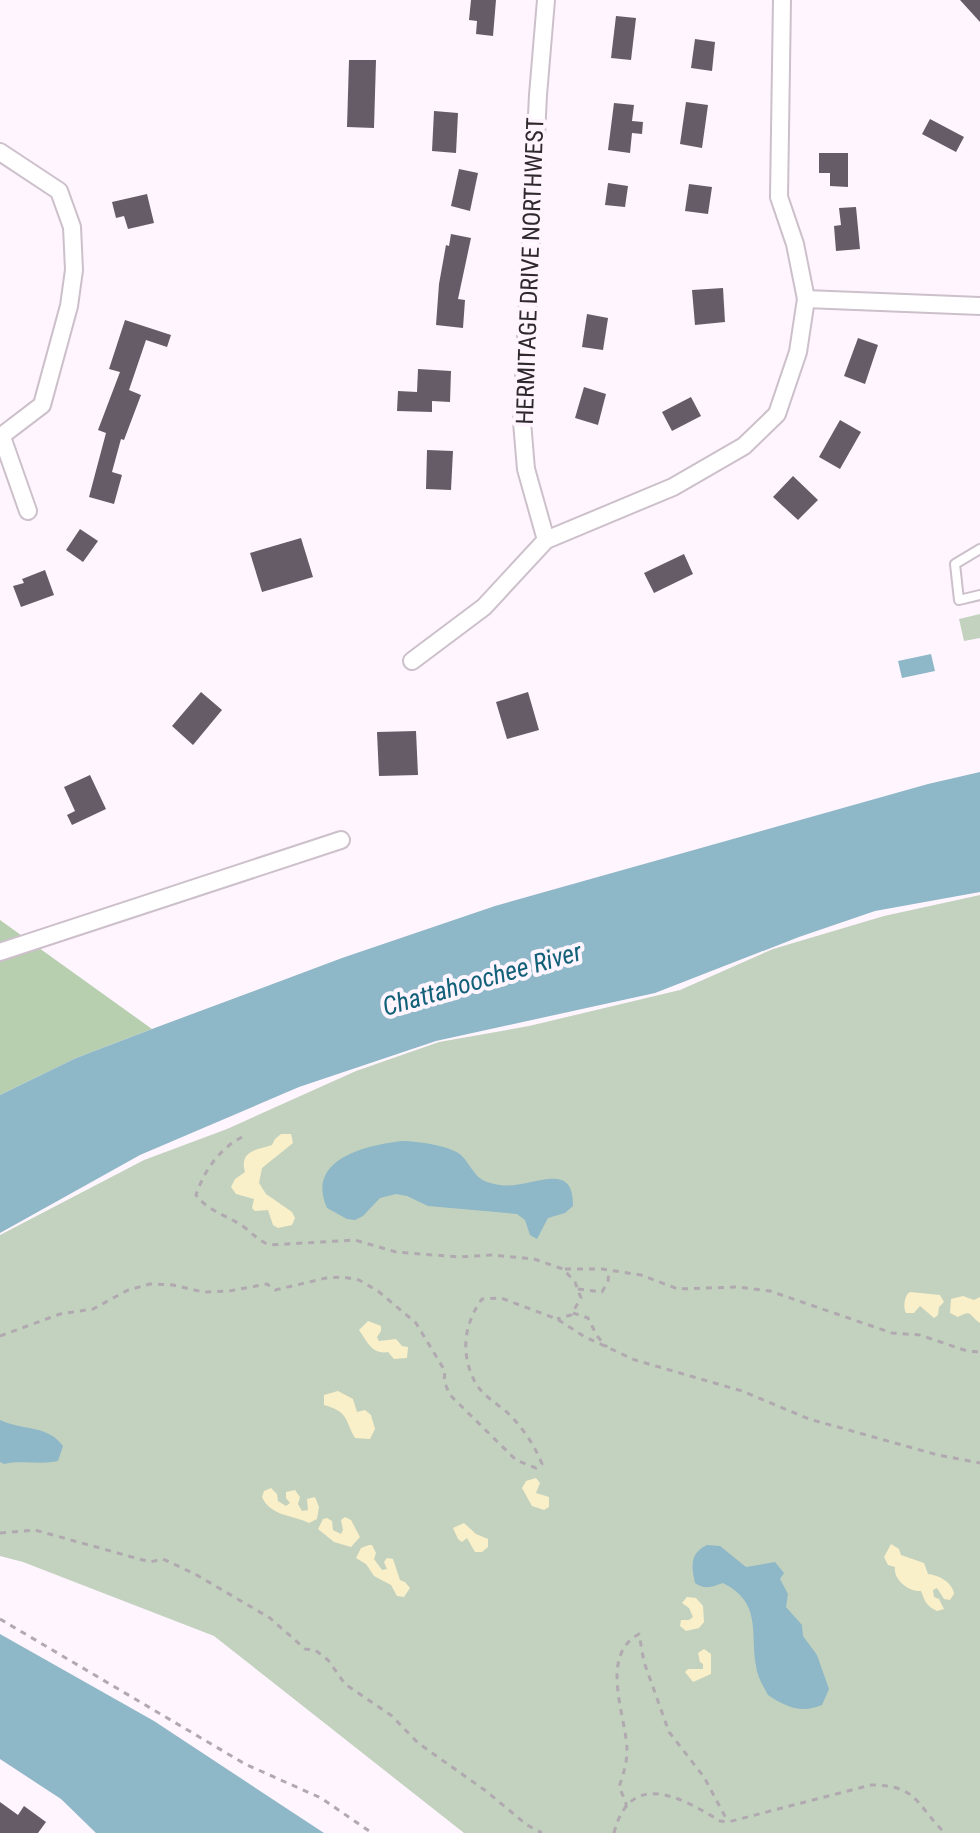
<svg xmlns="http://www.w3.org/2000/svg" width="980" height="1833" font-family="'Roboto Condensed',sans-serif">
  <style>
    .green { fill: #c3d2bf }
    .forest { fill: #b7cfaf }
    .sand { fill: #f9efc9 }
    .water { fill: #8eb7c7 }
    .building { fill: #665c67 }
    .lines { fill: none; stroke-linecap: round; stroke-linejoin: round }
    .service-casing { stroke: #ccc0cb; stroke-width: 12 }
    .minor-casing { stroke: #ccc0cb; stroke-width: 20 }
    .path { stroke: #b1a9b0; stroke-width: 3; stroke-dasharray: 6 6; stroke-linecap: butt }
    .service { stroke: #fff; stroke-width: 8 }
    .minor { stroke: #fff; stroke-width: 16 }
    .labels { text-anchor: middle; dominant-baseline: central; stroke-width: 8; stroke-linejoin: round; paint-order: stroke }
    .street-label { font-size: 24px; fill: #2e292d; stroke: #fff5fe }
    .water-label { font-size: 26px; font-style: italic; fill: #126179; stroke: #fff5fe }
  </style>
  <rect width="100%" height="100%" fill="#fff5fe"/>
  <g class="green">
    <polygon points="980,614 980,638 964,641 959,619"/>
    <polygon points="980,895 980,1833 464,1833 214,1636 23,1562 0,1556 0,1235 144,1160 227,1129 356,1071 439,1042 529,1026 680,990 773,949 884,916"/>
  </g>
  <polygon class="forest" points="0,920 152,1029 76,1058 0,1095"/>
  <g class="sand">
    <path d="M281 1134H291L293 1143 262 1168 259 1183 266 1194 292 1212 295 1218 292 1225 278 1228 273 1225 268 1210 255 1211 252 1208 254 1199 236 1194 231 1187 235 1179 245 1172C239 1151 256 1150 272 1145L275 1139Z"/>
    <path d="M910 1292 940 1295 944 1302 939 1307 938 1315 934 1318 920 1306 914 1313H906C903 1308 904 1295 910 1292Z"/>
    <path d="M963 1296 974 1300 980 1297V1323C968 1315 973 1309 958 1317L950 1313 951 1299Z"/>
    <path d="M368 1321 381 1326V1331L377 1337 379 1341 396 1339 402 1346 408 1347 407 1358 394 1359 388 1352C372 1355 367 1341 359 1330Z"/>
    <path d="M338 1391 353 1399 357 1412 365 1410 371 1415 375 1429 370 1439 355 1438C344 1419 349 1412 324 1405V1395Z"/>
    <polygon points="536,1478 540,1483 536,1493 549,1497 549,1507 544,1510 532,1506 522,1488 526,1481"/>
    <path d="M271 1488 277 1494 278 1501 286 1506 290 1503 286 1498V1492L295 1490 300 1497 298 1504 302 1511 308 1510 307 1499 315 1497 319 1507 317 1519 309 1523C293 1515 270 1516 262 1497L264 1491Z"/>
    <polygon points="345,1517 351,1520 360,1537 351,1547 334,1542 318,1529 323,1519 327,1518 332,1521 333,1530 341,1534 343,1530 341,1520"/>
    <polygon points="464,1523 476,1534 488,1539 488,1547 482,1552 475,1552 467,1538 462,1542 458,1539 453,1528"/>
    <path d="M891 1544 899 1549 901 1555 924 1563 928 1574C939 1575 953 1583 954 1594L950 1600 944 1599 937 1588 933 1590 934 1597 939 1599 944 1609 937 1611C926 1606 925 1601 921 1591 909 1592 893 1580 895 1567L888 1565 884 1557Z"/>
    <polygon points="369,1545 372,1545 376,1553 374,1559 382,1570 387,1569 384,1562 387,1558 393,1559 400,1580 405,1582 410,1588 404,1597 397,1596 391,1585 374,1576 366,1564 356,1558 361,1548"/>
    <polygon points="687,1597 696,1598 703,1606 704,1622 699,1628 686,1631 680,1626 681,1620 689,1620 693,1617 689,1608 682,1603"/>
    <polygon points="704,1649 711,1654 711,1674 693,1682 685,1672 688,1669 703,1669 703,1664 700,1662 698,1653"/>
  </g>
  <g class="water">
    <polygon points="931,654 935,671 902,678 898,661"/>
    <polygon points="980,772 980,892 875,911 799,937 655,993 436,1041 299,1087 140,1155 0,1233 0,1095 76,1058 152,1029 342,958 495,906 928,784"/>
    <path d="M402 1141C416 1141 453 1146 462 1156 477 1173 474 1181 500 1185 530 1190 574 1157 573 1206L565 1213 548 1218 537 1239 530 1235 525 1220 517 1214 428 1206 407 1196 396 1194 380 1198 363 1216 355 1220 347 1219 327 1208C305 1159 367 1145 402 1141Z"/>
    <path d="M0 1420C22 1431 47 1424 63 1446L58 1461C40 1465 23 1460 4 1464L0 1462Z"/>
    <path d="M707 1545 720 1546 746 1567 775 1562 784 1573 780 1579 788 1594 786 1607 802 1625 803 1636 817 1655 829 1689 822 1705C801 1714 786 1707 768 1695 763 1686 757 1676 756 1666 750 1631 762 1603 723 1583 712 1587 705 1590 695 1583 691 1566 690 1553 707 1545Z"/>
    <polygon points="0,1634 154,1721 324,1833 96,1833 61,1799 0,1759"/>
  </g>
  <g class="building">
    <polygon points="471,0 496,0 493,36 476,34 477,21 469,20"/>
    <polygon points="960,0 980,0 980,22"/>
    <polygon points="616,16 636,18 631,60 611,58"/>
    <polygon points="695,39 715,42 712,71 691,68"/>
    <polygon points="349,60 376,60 374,128 347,127"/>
    <polygon points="686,102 708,105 702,148 680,144"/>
    <polygon points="614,103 634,105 632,121 643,122 642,134 632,133 630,153 608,150"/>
    <polygon points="434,111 458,113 456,153 432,151"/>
    <polygon points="930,119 964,137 956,152 922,134"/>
    <polygon points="819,153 848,153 848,187 830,186 830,173 819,173"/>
    <polygon points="459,169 478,173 470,211 451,206"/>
    <polygon points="608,183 628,186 625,207 605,205"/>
    <polygon points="689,184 712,187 708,214 685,211"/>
    <polygon points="147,194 154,223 128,229 124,216 116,218 112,202"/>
    <polygon points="856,207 860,249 836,251 834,226 841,225 839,208"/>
    <polygon points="451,234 471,238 458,299 465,300 463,328 436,325 439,284 446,245 449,246"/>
    <polygon points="723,288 725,322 695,325 692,290"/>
    <polygon points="587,314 608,318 603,350 582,347"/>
    <polygon points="125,320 171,335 167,347 146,340 129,390 141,395 124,440 121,439 112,472 122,475 114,504 89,497 106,433 98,430 120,372 109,369"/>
    <polygon points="858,338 878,345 865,384 844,376"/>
    <polygon points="418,369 451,371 450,402 432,401 432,412 397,411 398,391 417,392"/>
    <polygon points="584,387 606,394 598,425 575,418"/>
    <polygon points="691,397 701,416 672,431 662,412"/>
    <polygon points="840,420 861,432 840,469 819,457"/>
    <polygon points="427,450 453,451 451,490 426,489"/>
    <polygon points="793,476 818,500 798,520 773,497"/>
    <polygon points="80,529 98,541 83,562 66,550"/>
    <polygon points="301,538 313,577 262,592 250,553"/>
    <polygon points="684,554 693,574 654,593 644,573"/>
    <polygon points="45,570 54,595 21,607 13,586 24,583 22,579"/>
    <polygon points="201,692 222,710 193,745 172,726"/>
    <polygon points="528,692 539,730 507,739 496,702"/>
    <polygon points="416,731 418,775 379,776 377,732"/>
    <polygon points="90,775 106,809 72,825 67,815 75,811 64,787"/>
    <polygon points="0,1802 18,1815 24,1806 46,1822 38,1833 0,1833"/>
  </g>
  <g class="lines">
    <g class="service-casing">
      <polyline id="service" points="980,549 955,564 959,600 980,595"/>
    </g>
    <g class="minor-casing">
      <g id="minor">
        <polyline points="0,152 59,191 72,227 74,270 69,306 42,405 0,437"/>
        <polyline points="806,299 980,306"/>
        <polyline points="2,437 28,511"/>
        <polyline points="546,540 526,469 522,422 538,95 546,0"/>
        <polyline points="412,661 484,607 546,540 673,487 744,446 777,414 798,352 806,299 795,244 779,197 782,0"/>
        <polyline points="0,952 341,840"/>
      </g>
    </g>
    <g class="path">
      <path d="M242 1137C219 1149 204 1171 196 1195 209 1212 227 1215 244 1227 253 1234 259 1241 270 1245L355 1240 396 1252 459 1257 492 1255 534 1259 563 1269 575 1282 581 1298 571 1315 557 1319"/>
      <polyline points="565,1269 602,1269 641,1275 678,1289 738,1287 770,1291 892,1333 920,1335 967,1351 980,1352"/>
      <polyline points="578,1289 602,1292 608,1281 609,1270"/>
      <polyline points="573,1313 588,1318 597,1336 607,1347"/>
      <path d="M0 1336 60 1314 93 1309 128 1290 150 1284 173 1285 203 1292 229 1291 267 1284 275 1290 326 1278 343 1277 359 1280 378 1291 416 1323 445 1371 444 1381 450 1395 516 1460 536 1468 542 1464C535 1446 524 1430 511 1416 500 1405 482 1396 475 1382 460 1353 464 1324 482 1299L501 1298 557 1319 585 1337 635 1360 742 1391 809 1419 938 1455 980 1463"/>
      <polyline points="0,1533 35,1530 150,1562 163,1559 195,1574 270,1618 305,1649 315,1650 328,1660 345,1684 392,1716 418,1743 486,1791 527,1825 542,1833"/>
      <polyline points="0,1619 245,1764 321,1798 372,1833"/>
      <path d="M626 1808V1802L619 1787C623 1775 627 1763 627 1751 627 1718 598 1656 639 1634L644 1662 669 1732 704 1777 728 1822"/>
      <path d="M614 1833C630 1769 681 1797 720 1821L728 1822 871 1785C918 1785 916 1805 945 1833"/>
    </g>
    <use href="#service" class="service"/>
    <use href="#minor" class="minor"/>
  </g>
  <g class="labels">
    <g class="street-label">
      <text transform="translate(530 271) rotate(-88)">HERMITAGE DRIVE NORTHWEST</text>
    </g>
    <g class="water-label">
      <text transform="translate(482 979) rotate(-16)">Chattahoochee River</text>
    </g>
  </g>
</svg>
